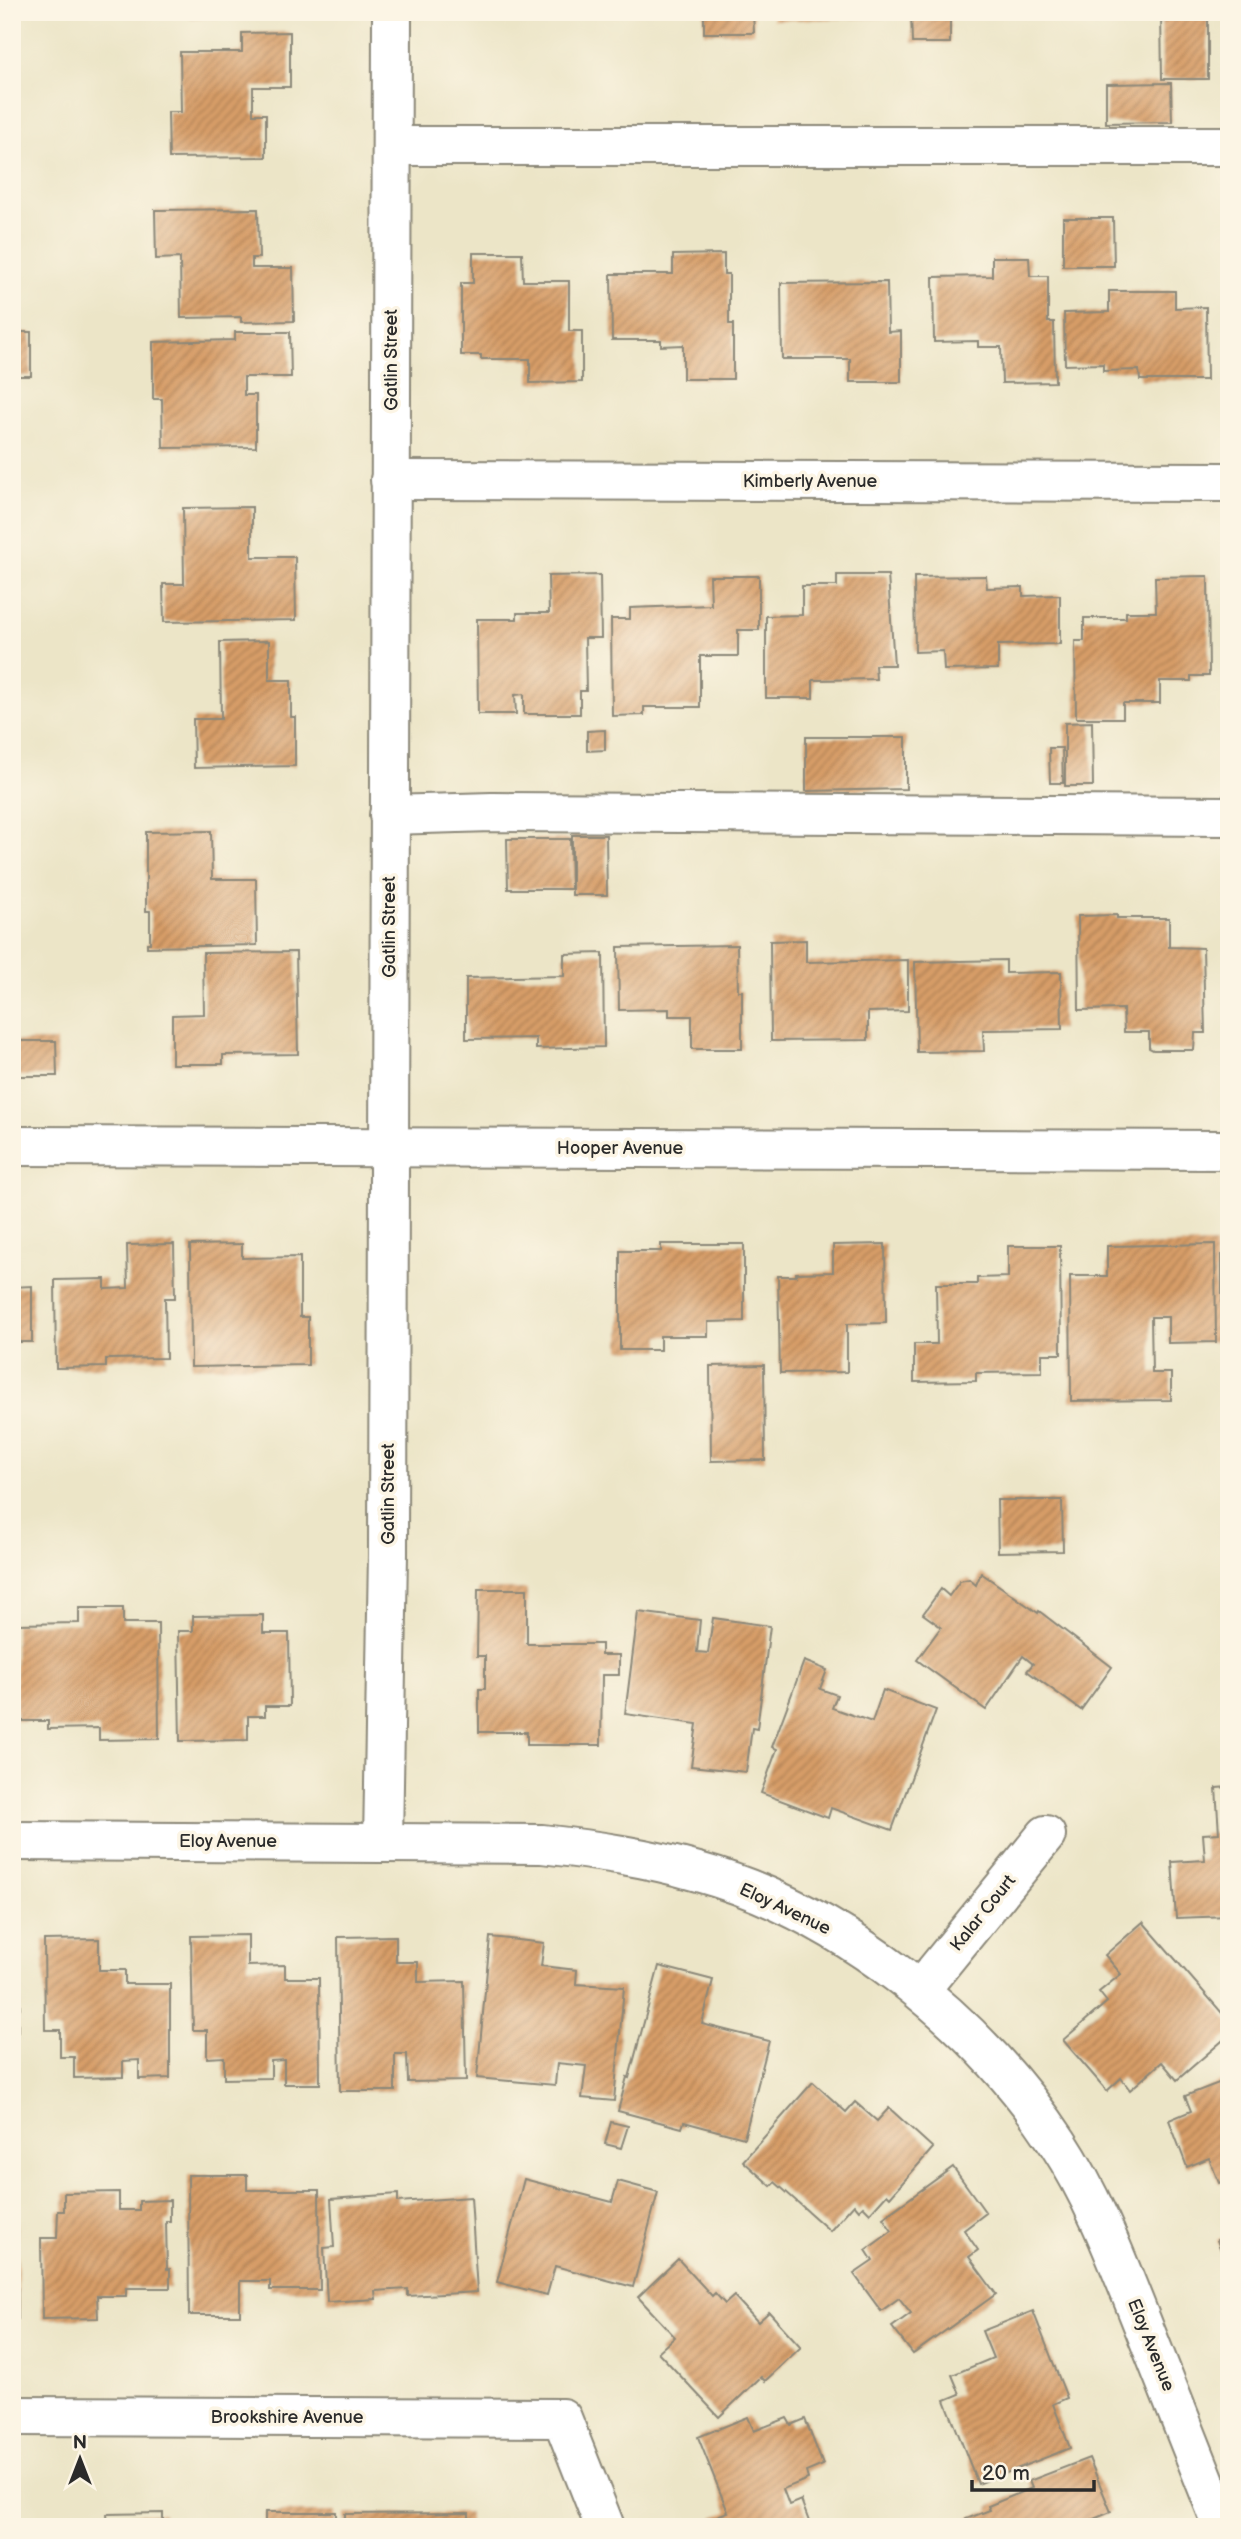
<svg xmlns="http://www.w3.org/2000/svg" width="1241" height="2539" font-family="'Balsamiq Sans',sans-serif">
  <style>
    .building { fill: url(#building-hatch) }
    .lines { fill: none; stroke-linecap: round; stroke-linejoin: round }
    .minor-casing { stroke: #8c8879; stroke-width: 42 }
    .minor { stroke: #fff; stroke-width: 38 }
    .labels { text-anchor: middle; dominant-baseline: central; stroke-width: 7; stroke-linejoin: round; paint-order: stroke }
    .street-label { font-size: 18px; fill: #2b2b2b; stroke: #fcf5e5 }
  </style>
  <defs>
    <pattern id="building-hatch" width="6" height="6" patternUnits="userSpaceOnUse" patternTransform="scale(1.75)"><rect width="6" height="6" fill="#d79d67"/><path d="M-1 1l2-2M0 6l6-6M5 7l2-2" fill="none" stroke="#af8055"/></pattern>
  </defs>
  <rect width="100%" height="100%" fill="#fcf5e5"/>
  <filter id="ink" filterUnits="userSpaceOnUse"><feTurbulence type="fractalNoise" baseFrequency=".0143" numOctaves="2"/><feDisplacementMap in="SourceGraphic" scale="14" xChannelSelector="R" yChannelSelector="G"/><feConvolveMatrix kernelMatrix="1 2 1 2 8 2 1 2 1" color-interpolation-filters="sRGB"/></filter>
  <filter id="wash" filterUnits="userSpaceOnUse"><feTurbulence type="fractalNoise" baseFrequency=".00686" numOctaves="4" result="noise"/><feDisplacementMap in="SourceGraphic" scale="28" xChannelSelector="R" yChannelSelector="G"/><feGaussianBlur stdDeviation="1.57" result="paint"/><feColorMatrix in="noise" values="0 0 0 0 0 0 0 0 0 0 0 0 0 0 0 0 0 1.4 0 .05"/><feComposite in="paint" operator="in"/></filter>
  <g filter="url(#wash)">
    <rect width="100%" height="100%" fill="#ece5c7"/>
    <g id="blocks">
      <g class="building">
        <polygon points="189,12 285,12 285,17 189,18"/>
        <polygon points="704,12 753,12 754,33 704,33"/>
        <polygon points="773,12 888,12 888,18 773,20"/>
        <polygon points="911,12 950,12 950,43 912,43"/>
        <polygon points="1161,12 1208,12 1208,79 1162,79"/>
        <polygon points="290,32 290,87 253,87 253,114 266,114 266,157 169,158 168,112 181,112 180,52 242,52 242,33"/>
        <polygon points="1171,83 1172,122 1106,123 1106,84"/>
        <polygon points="258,209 259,258 252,258 252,268 293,268 294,321 241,322 241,317 181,318 180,258 156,259 155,210"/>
        <polygon points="1063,218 1113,218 1114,266 1063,266"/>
        <polygon points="473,253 522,253 523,281 569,281 569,331 582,331 582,382 530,383 530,359 481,359 481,355 461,355 461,283 473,283"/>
        <polygon points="724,254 724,274 729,274 729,324 733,324 733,379 683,379 683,345 661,346 661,340 612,340 611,274 673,274 673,255"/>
        <polygon points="992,257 1029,257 1030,276 1048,276 1048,322 1054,322 1055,382 1002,383 1001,347 978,347 978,341 934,342 933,277 992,276"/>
        <polygon points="887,282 888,332 901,331 901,382 850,382 850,359 782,359 781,283"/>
        <polygon points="1109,291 1175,291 1175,308 1206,307 1207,380 1140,380 1139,370 1103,371 1103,364 1065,365 1064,313 1109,312"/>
        <rect x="12" y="332" width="19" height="44"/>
        <polygon points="235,332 290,332 291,377 244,377 244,395 256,395 256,447 163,448 162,399 153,399 153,342 235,340"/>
        <polygon points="252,507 252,557 295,557 296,620 164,622 163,584 184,584 183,508"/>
        <polygon points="600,575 601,638 585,638 586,691 580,691 580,714 524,714 524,694 515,695 516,714 478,714 477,619 517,619 517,613 549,613 548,576"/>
        <polygon points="837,575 888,575 894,665 875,665 876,679 813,680 813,698 766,698 766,616 802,615 802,586 837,586"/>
        <polygon points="710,576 759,576 759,630 738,630 738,656 700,656 700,707 644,707 644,715 612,716 611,619 630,619 630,608 711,605"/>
        <polygon points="986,576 987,588 1023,587 1023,596 1060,595 1060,644 998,645 998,669 944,670 943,651 915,652 914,577"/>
        <polygon points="1208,576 1209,676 1191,676 1191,681 1160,681 1160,703 1123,703 1123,718 1076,718 1075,641 1084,641 1084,618 1126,618 1126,612 1156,612 1155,577"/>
        <polygon points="269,641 269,680 291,680 291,717 295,717 295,766 194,768 193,719 221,719 220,642"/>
        <polygon points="1092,722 1093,786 1065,786 1065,723"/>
        <polygon points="605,730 605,750 587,751 587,731"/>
        <polygon points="806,737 906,737 906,789 806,791"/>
        <polygon points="1049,748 1062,748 1063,783 1050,783"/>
        <polygon points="211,831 212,879 256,879 257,945 147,947 147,943 150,943 150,911 146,911 146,832"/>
        <polygon points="572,835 606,835 607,895 572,895"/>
        <polygon points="507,839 570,839 571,889 508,889"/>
        <polygon points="1117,915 1117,918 1169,918 1169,947 1203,948 1205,1033 1195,1033 1194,1050 1153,1050 1149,1048 1149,1032 1124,1032 1123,1009 1079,1010 1078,916"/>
        <polygon points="806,940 806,962 908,960 908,1011 868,1012 868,1040 771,1041 770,941"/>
        <polygon points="737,945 738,991 742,991 742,1049 692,1049 692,1016 669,1016 669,1009 619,1010 618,947"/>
        <polygon points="296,952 298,1054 223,1055 223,1064 172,1064 172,1015 204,1014 203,953"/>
        <polygon points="603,953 604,1047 536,1049 536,1038 466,1039 466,978 564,976 564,954"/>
        <polygon points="1006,960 1006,973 1061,972 1062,1029 983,1030 984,1051 917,1052 915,962"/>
        <polygon points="12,1041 56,1041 57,1076 12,1076"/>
        <polygon points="174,1244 175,1298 165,1298 166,1358 106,1359 106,1367 56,1368 55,1280 105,1279 105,1289 128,1288 127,1245"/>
        <polygon points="242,1244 242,1258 300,1257 300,1317 308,1317 308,1365 191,1367 190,1245"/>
        <polygon points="661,1244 744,1244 744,1321 708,1322 708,1336 660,1336 660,1350 620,1350 620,1251 661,1251"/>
        <polygon points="885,1244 886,1323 847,1324 847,1372 780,1373 778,1276 796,1276 796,1273 833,1272 833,1245"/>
        <polygon points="1215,1244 1216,1342 1168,1343 1168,1317 1151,1317 1152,1373 1171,1373 1171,1400 1071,1401 1070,1276 1107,1276 1107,1246"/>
        <polygon points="1008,1246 1060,1246 1061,1354 1042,1354 1042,1372 976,1373 976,1381 914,1382 914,1344 937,1344 936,1284 977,1284 977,1278 1008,1277"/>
        <rect x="1222" y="1255" width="7" height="50"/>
        <polygon points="32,1286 32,1342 12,1342 12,1287"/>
        <polygon points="764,1365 765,1460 711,1461 710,1366"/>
        <polygon points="997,1500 1062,1500 1063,1551 998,1552"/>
        <polygon points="981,1573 1038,1613 1039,1611 1112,1667 1081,1710 1027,1671 1033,1664 1023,1656 986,1710 917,1660 941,1627 923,1614 941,1589 949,1596 960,1581 969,1579 976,1585"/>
        <polygon points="478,1589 527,1589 527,1644 601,1644 601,1655 619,1655 619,1675 602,1675 601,1745 527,1745 527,1732 479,1732 479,1689 485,1689 485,1656 477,1656"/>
        <polygon points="79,1608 123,1608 123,1623 158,1623 159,1739 99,1740 99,1728 48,1729 48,1721 16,1721 15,1624 79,1623"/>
        <polygon points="638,1612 700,1620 697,1652 708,1653 713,1618 770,1626 757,1729 752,1728 746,1772 691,1766 697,1724 625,1714"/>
        <polygon points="263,1615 263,1633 289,1633 290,1706 265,1706 265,1716 248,1716 248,1740 180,1741 178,1631 193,1631 193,1616"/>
        <polygon points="804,1661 827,1670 820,1689 837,1695 832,1708 872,1722 883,1690 936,1710 892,1830 831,1808 828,1818 761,1793 777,1749 772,1747"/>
        <polygon points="1229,1787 1229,1916 1176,1918 1172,1862 1205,1860 1203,1834 1219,1833 1216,1788"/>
        <polygon points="1143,1922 1229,2021 1229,2035 1177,2080 1162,2062 1130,2090 1121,2078 1107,2091 1063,2040 1107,2002 1099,1992 1121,1974 1105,1955"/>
        <polygon points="248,1935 248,1966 285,1965 285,1978 319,1978 320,2084 284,2084 284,2060 271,2061 271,2078 224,2079 224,2057 207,2058 207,2030 193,2030 191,1936"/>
        <polygon points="396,1936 396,1962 418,1962 418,1982 464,1981 466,2081 408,2082 407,2054 395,2054 395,2091 340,2091 338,1937"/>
        <polygon points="490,1937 544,1943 541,1966 577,1970 576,1984 624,1987 614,2101 582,2098 586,2066 557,2063 555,2085 477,2078"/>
        <polygon points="99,1939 99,1970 125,1970 125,1984 170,1984 170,2078 139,2079 139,2060 123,2061 123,2077 74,2078 74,2057 60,2057 60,2030 45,2030 44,1940"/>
        <polygon points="12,1952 18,1952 20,2008 18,2008 18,2032 12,2032"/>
        <polygon points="659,1966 713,1980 702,2024 769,2041 744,2138 684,2122 682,2128 618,2111 627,2077 629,2078"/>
        <polygon points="1229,2079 1229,2179 1219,2183 1209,2158 1187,2167 1169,2120 1191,2111 1185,2096"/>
        <polygon points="813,2082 846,2112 855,2102 877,2121 889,2108 933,2148 890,2197 887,2194 870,2213 863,2206 859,2210 854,2204 830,2231 775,2182 771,2186 743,2161"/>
        <polygon points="611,2122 628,2126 621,2148 605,2144"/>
        <polygon points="953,2167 986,2213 964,2230 978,2250 969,2257 996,2294 913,2354 892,2327 911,2313 899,2298 881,2311 854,2274 873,2261 866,2250 892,2231 883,2218"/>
        <polygon points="188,2175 247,2175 247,2190 319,2190 320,2290 270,2290 270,2281 240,2281 240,2315 189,2315"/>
        <polygon points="524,2179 612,2202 618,2181 658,2192 633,2287 555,2266 547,2295 497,2282"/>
        <polygon points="119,2192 119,2210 139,2210 139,2201 170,2200 170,2221 166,2221 167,2269 170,2269 170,2288 126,2288 126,2296 97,2296 98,2318 42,2319 41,2238 57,2238 58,2211 64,2211 64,2193"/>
        <polygon points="398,2194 398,2202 471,2197 477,2292 408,2296 408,2289 375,2291 376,2299 327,2302 324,2248 334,2247 331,2199"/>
        <polygon points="12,2216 17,2216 18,2319 12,2319"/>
        <polygon points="1229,2235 1229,2271 1217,2240"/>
        <polygon points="678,2259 712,2296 715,2293 725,2304 734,2296 758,2322 769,2312 801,2347 765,2381 761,2377 719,2417 658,2352 675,2337 638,2297"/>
        <polygon points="1033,2311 1067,2398 1053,2404 1070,2448 978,2484 945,2400 960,2394 952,2375 993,2358 982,2331"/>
        <polygon points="748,2417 754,2431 787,2418 791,2425 805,2419 823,2465 806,2472 808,2479 783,2489 789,2505 801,2500 811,2527 718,2527 714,2517 728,2512 698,2437"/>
        <polygon points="1089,2458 1111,2512 1086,2522 1088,2527 969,2527 966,2519 990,2510 988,2506 1032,2488 1029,2481"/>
        <rect x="265" y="2512" width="71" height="15"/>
        <polygon points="163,2513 163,2527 108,2527 107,2514"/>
        <polygon points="469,2513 469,2527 345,2527 345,2514"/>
      </g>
    </g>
  </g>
  <g filter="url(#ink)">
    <use href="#blocks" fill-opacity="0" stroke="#8c8879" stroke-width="2"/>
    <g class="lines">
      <g class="minor-casing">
        <g id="minor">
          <polyline points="392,146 1229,146"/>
          <polyline points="390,480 1229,482"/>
          <polyline points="389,815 492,812 1229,816"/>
          <polyline points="12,1146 1229,1150"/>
          <path d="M12 1841 542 1844C595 1850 646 1857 698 1872 840 1911 978 2021 1058 2143 1094 2198 1117 2260 1141 2320 1168 2389 1196 2458 1223 2527"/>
          <polyline points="383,1842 388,1554 392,12"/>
          <polyline points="920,1990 1046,1835"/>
          <polyline points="12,2416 562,2418 605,2527"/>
        </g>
      </g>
      <use href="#minor" class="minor"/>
    </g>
  </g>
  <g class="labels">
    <g class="street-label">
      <text transform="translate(391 360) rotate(-90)">Gatlin Street</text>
      <text x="810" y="481">Kimberly Avenue</text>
      <text transform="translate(389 927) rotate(-90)">Gatlin Street</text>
      <text x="620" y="1148">Hooper Avenue</text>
      <text transform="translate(388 1494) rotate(-90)">Gatlin Street</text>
      <text x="228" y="1841">Eloy Avenue</text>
      <text transform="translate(785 1909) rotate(25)">Eloy Avenue</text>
      <text transform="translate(983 1913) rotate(-51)">Kalar Court</text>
      <text transform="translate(1151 2345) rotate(68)">Eloy Avenue</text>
      <text x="287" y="2417">Brookshire Avenue</text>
    </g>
  </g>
  <rect width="1241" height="2539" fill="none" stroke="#fcf5e5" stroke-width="42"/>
  <g transform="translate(80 2459)" stroke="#fcf5e5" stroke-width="5" paint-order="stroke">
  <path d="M0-5L12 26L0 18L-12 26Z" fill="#2b2b2b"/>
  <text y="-10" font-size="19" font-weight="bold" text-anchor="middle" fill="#2b2b2b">N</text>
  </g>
  <path d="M972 2480v10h122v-10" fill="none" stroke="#2b2b2b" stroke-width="3.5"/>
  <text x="982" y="2480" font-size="21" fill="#2b2b2b" stroke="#fcf5e5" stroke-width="5" paint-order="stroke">20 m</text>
</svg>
